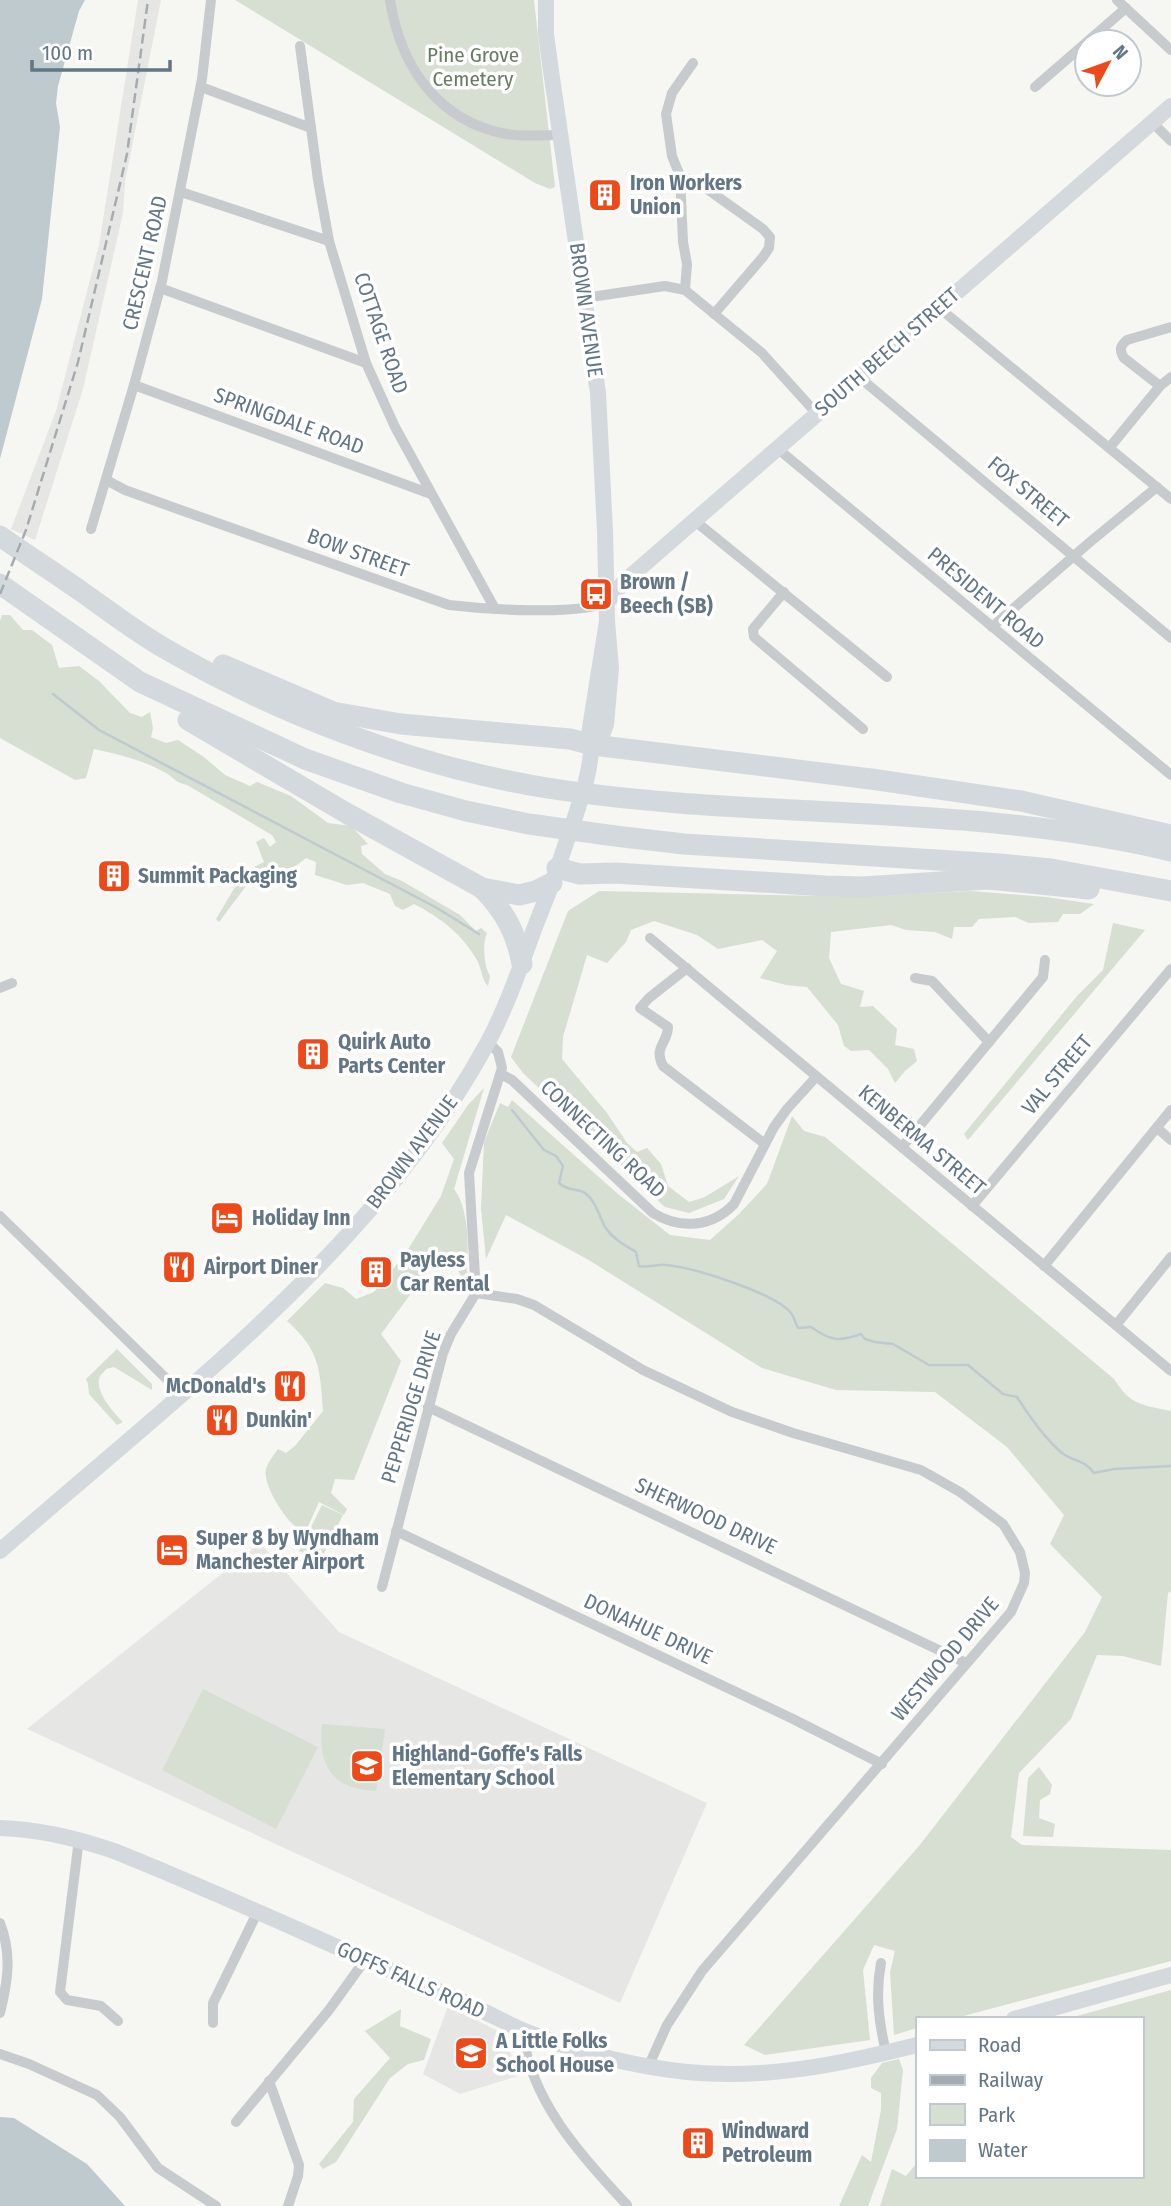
<svg xmlns="http://www.w3.org/2000/svg" width="1171" height="2206" font-family="'Fira Sans Condensed',sans-serif">
  <style>
    .built { fill: #e6e7e5 }
    .green { fill: #d7ded2 }
    .water { fill: #bfcacf }
    .lines { fill: none; stroke-linecap: round; stroke-linejoin: round }
    .stream { stroke: #bfcacf; stroke-width: 2.5 }
    .street { stroke: #c8cbce; stroke-width: 10 }
    .secondary { stroke: #d4d9dd; stroke-width: 16 }
    .highway { stroke: #d4d9dd; stroke-width: 21 }
    .rail { stroke: #a5abb1; stroke-width: 2.5; stroke-dasharray: 10 5; stroke-linecap: butt }
    .labels { text-anchor: middle; dominant-baseline: central; stroke-width: 7; stroke-linejoin: round; paint-order: stroke }
    .park-label { font-size: 21px; fill: #677c62; stroke: #fff }
    .poi-label { font-size: 21px; font-weight: bold; fill: #637685; stroke: #fff; text-anchor: start }
    .street-label { font-size: 21px; fill: #637685; stroke: #fff }
  </style>
  <rect width="100%" height="100%" fill="#f6f6f2"/>
  <g class="built">
    <polygon points="138,0 161,0 125,182 123,213 83,389 35,540 11,529 56,411 99,245"/>
    <polygon points="260,1543 339,1632 707,1803 620,2003 27,1729"/>
    <polygon points="448,2006 500,2032 521,2075 460,2094 423,2074"/>
  </g>
  <g class="green">
    <polygon points="235,0 534,0 555,187 550,189 535,183"/>
    <path d="M2 615H10L23 630H32L52 645 59 668 79 666 99 681 130 713 142 717 150 712 153 728 151 737 166 743 178 740 204 757 225 775 250 786 257 782 291 796 328 823 351 826 368 844 361 846 362 854 385 874 402 881 460 915 476 931 481 928 487 933C482 944 484 966 490 976L488 986C481 979 482 969 477 960 462 934 441 918 414 904L403 910 395 906 390 894 363 883 347 885 315 875 316 862 306 858C288 873 281 872 258 870L219 922 216 919 244 872 264 862 256 842 264 838 270 847 276 842 272 835 187 785C174 782 174 777 164 772 143 760 117 754 94 749L86 778 75 780 0 738V621Z"/>
    <polygon points="599,891 861,897 971,891 1046,897 1094,904 1080,914 1063,914 1058,922 1029,923 1015,917 979,919 972,927 954,927 952,939 935,932 906,930 891,925 831,932 829,958 841,984 864,991 860,1007 873,1006 897,1029 895,1045 914,1049 917,1061 905,1071 895,1083 888,1069 869,1050 851,1051 844,1046 838,1025 807,987 786,985 760,978 777,951 762,940 718,949 697,935 654,921 631,930 626,942 607,963 587,955 563,1037 562,1059 607,1113 627,1143 637,1152 647,1148 661,1164 668,1186 689,1202 705,1197 739,1176 724,1199 689,1213 665,1207 523,1073 511,1057 568,911"/>
    <polygon points="1113,923 1145,930 968,1140 964,1134 1077,996 1103,970"/>
    <path d="M484 1088 454 1189C471 1211 469 1259 465 1286L456 1265 447 1256 443 1263 435 1261 381 1334 401 1361 354 1480 335 1479 331 1493 347 1509 344 1515 319 1502 305 1533C290 1528 262 1486 266 1469 268 1462 274 1455 278 1449L286 1453 295 1446 323 1411C320 1369 320 1350 287 1321L325 1283 343 1288 356 1299 374 1292 404 1256 441 1196 454 1159 442 1143 468 1105Z"/>
    <path d="M512 1100 618 1194 670 1235 710 1240 739 1214 767 1184 792 1116 804 1131 825 1137 1114 1379C1130 1405 1142 1405 1171 1411V1591L1168 1593 1161 1666 1123 1656 1097 1655 1071 1719 1019 1773 1011 1837 1022 1845 1171 1850V1961L952 2019H917V2028L894 2035 890 1972 895 1951 874 1945 863 1970 870 2040 765 2055 744 2045 919 1846 1085 1632 1102 1597 1050 1544 1064 1515 1007 1447 935 1392 836 1390 762 1368 587 1259 506 1215 486 1259 481 1208 484 1142 500 1103 508 1107Z"/>
    <path d="M117 1349 152 1384V1390L114 1367 106 1369C104 1372 100 1375 99 1379 96 1393 114 1413 123 1422L117 1425 89 1394 88 1384 86 1379Z"/>
    <polygon points="322,1505 343,1515 320,1561 299,1551"/>
    <polygon points="203,1689 318,1747 276,1829 162,1770"/>
    <path d="M322 1724 385 1729 376 1791C332 1789 318 1767 322 1724Z"/>
    <polygon points="1039,1767 1052,1785 1050,1794 1040,1800 1039,1818 1055,1824 1053,1837 1023,1836 1028,1778"/>
    <polygon points="1171,1990 1171,2206 880,2206 892,2169 906,2176 917,2163 917,2176 1141,2176 1141,2019 1066,2019"/>
    <polygon points="401,2009 400,2026 431,2039 424,2060 408,2064 390,2078 336,2162 323,2169 319,2164 353,2122 354,2099 390,2058 365,2031"/>
    <polygon points="899,2059 903,2070 897,2129 868,2206 839,2206 862,2155 871,2162 881,2110 881,2093 871,2088 871,2078 882,2063"/>
  </g>
  <g class="water">
    <polygon points="0,0 85,0 79,11 58,86 56,103 60,127 42,299 0,459"/>
    <polygon points="0,2117 14,2118 87,2164 125,2206 0,2206"/>
  </g>
  <g class="lines">
    <g class="stream">
      <polyline points="53,694 99,730 437,908 479,934"/>
      <path d="M512 1110 544 1150 556 1156 563 1166 559 1183C567 1191 576 1188 585 1193 596 1201 599 1216 605 1227 613 1239 624 1245 636 1252L639 1266C648 1268 657 1264 666 1265 692 1267 775 1293 791 1313 794 1317 796 1324 798 1328L811 1327C831 1341 838 1342 861 1334L865 1339 875 1342 893 1344 929 1365H968L1003 1394 1017 1397C1029 1416 1044 1438 1062 1453 1074 1462 1085 1460 1094 1473L1114 1469 1171 1466"/>
    </g>
    <g class="street">
      <path d="M390 0C400 65 437 121 506 134 523 137 543 135 560 135"/>
      <polyline points="1117,0 1171,50"/>
      <polyline points="300,46 318,180 329,241 366,363 395,427 495,609"/>
      <polyline points="201,87 311,128"/>
      <polyline points="1035,87 1126,8"/>
      <polyline points="1152,122 1171,141"/>
      <polyline points="680,176 700,184 763,229 770,237 769,248 763,257 714,314"/>
      <polyline points="181,192 329,241"/>
      <polyline points="160,288 366,363"/>
      <polyline points="685,290 687,264 683,242 680,176 672,156 666,114 672,93 693,63"/>
      <polyline points="584,298 665,286 685,290 762,353 817,414"/>
      <polyline points="938,307 1171,499"/>
      <polyline points="859,377 1171,638"/>
      <polyline points="134,385 431,494"/>
      <path d="M1160 386 1124 358C1119 350 1120 346 1127 340L1171 327"/>
      <polyline points="1110,447 1160,386 1171,377"/>
      <polyline points="778,449 1171,775"/>
      <path d="M106 480 125 490 175 508 449 605C483 609 578 616 607 602"/>
      <polyline points="695,521 887,677"/>
      <polyline points="91,529 134,385 162,281 202,79 211,0"/>
      <polyline points="784,592 753,629 754,637 863,729"/>
      <polyline points="992,627 1090,542 1157,487"/>
      <polyline points="650,938 1171,1371"/>
      <path d="M687 968 649 998 640 1008 668 1027C668 1043 653 1047 663 1066L765 1144"/>
      <polyline points="915,978 932,981 989,1042"/>
      <polyline points="0,988 12,983"/>
      <path d="M501 1074 512 1080 653 1213C681 1230 712 1227 734 1204L774 1127 787 1109 816 1077"/>
      <polyline points="1157,1128 1171,1140"/>
      <polyline points="902,1147 1043,977 1045,960"/>
      <polyline points="972,1206 1171,969"/>
      <polyline points="0,1216 181,1393"/>
      <polyline points="1044,1266 1171,1110"/>
      <polyline points="476,1293 517,1299 534,1305 643,1370 732,1412 793,1433 921,1470 960,1492 1003,1524 1020,1552 1025,1573 1024,1583 1011,1612 702,1971 667,2025 649,2065"/>
      <polyline points="1116,1325 1171,1257"/>
      <polyline points="428,1407 966,1663"/>
      <polyline points="396,1531 793,1719 882,1764"/>
      <polyline points="382,1587 443,1353 451,1334 476,1293 469,1173 502,1068 498,1052 488,1042"/>
      <polyline points="79,1839 60,1992 67,2000 101,2006 118,2021"/>
      <path d="M0 1923C12 1954 8 1981 0 2013"/>
      <path d="M881 1963C875 1994 879 2022 886 2053"/>
      <polyline points="213,2023 213,2003 219,1991 257,1913"/>
      <path d="M523 2030C528 2098 582 2157 627 2205"/>
      <polyline points="0,2054 29,2064 97,2095 120,2117 158,2168 216,2206"/>
      <polyline points="269,2081 299,2165 298,2176 288,2206"/>
      <polyline points="236,2122 329,2010 365,1960"/>
    </g>
    <g class="secondary">
      <polyline points="546,0 546,34 551,71 598,393 605,531 607,621 611,668 606,725 601,737 593,745"/>
      <polyline points="607,602 625,581 1171,106"/>
      <path d="M0 1551C173 1399 376 1249 488 1042 506 1008 519 971 532 935 541 910 552 886 560 861 569 831 599 762 589 734L607 621"/>
      <path d="M0 1828C40 1829 76 1838 114 1851 227 1896 338 1949 450 1996 475 2006 498 2019 522 2030 574 2051 631 2066 687 2072 765 2080 842 2064 917 2045"/>
      <polyline points="1014,2019 1171,1975"/>
    </g>
    <g class="highway">
      <path d="M0 536C27 555 55 573 82 592 109 611 136 632 164 648 278 714 411 765 541 787 750 821 965 802 1171 851"/>
      <polyline points="0,584 140,682 305,759 401,793 466,811 529,824 615,836 684,844 1000,864 1051,869 1171,891"/>
      <polyline points="223,665 333,712 401,724 570,739 593,745 871,779 1021,801 1171,835"/>
      <polyline points="188,720 348,814 482,888 519,895 536,891 552,883"/>
      <polyline points="557,868 580,874 615,873 825,886 862,887 988,879 1089,889"/>
      <path d="M482 888C505 912 516 932 522 964"/>
    </g>
    <polyline class="rail" points="0,594 26,530 78,362 127,154 148,0"/>
  </g>
  <defs>
    <g id="building-square" transform="scale(1.75)"><rect x="-9" y="-9" width="18" height="18" rx="4" fill="#ee4919" stroke="#fff"/><path d="M-4-6H4V6H1V3H-1V6H-4ZM-2.5-4.3h1.7v1.8h-1.7ZM.8-4.3h1.7v1.8H.8ZM-2.5-1h1.7V.8h-1.7ZM.8-1h1.7V.8H.8Z" fill="#fff"/></g>
    <g id="bus-square" transform="scale(1.75)"><rect x="-9" y="-9" width="18" height="18" rx="4" fill="#ee4919" stroke="#fff"/><path d="M-5-6H5V4H4V6H2V4H-2V6H-4V4H-5ZM-3.5-4V0h7V-4ZM-3.5 1.2v1.5H-2V1.2ZM2 1.2v1.5H3.5V1.2Z" fill="#fff"/></g>
    <g id="hotel-square" transform="scale(1.75)"><rect x="-9" y="-9" width="18" height="18" rx="4" fill="#ee4919" stroke="#fff"/><path d="M-6-4.5h1.5V1H6V5H4.5V3h-9V5H-6ZM-4 0a1.8 1.8 0 1 1 3.6 0ZM.5 0V-2.5h3Q6-2.5 6 0Z" fill="#fff"/></g>
    <g id="restaurant-square" transform="scale(1.75)"><rect x="-9" y="-9" width="18" height="18" rx="4" fill="#ee4919" stroke="#fff"/><path d="M-5-6h1v4h1v-4h1v4h1v-4h1v5L-1.5 .5V6h-2V.5L-5-1ZM5-6V6H3V1.5H1.5Q1.5-4 5-6Z" fill="#fff"/></g>
    <g id="school-square" transform="scale(1.75)"><rect x="-9" y="-9" width="18" height="18" rx="4" fill="#ee4919" stroke="#fff"/><path d="M0-5L7-2L0 1L-7-2ZM-4 1L0 2.5L4 1V4Q0 6-4 4Z" fill="#fff"/></g>
  </defs>
  <g fill-rule="evenodd">
    <use href="#building-square" x="605" y="195"/>
    <use href="#bus-square" x="596" y="594"/>
    <use href="#building-square" x="114" y="876"/>
    <use href="#building-square" x="313" y="1054"/>
    <use href="#hotel-square" x="227" y="1218"/>
    <use href="#restaurant-square" x="179" y="1267"/>
    <use href="#building-square" x="376" y="1272"/>
    <use href="#restaurant-square" x="290" y="1386"/>
    <use href="#restaurant-square" x="222" y="1420"/>
    <use href="#hotel-square" x="172" y="1550"/>
    <use href="#school-square" x="367" y="1766"/>
    <use href="#school-square" x="471" y="2053"/>
    <use href="#building-square" x="698" y="2143"/>
  </g>
  <g class="labels">
    <g class="park-label">
      <text x="473" y="55">Pine Grove<tspan x="473" dy="24">Cemetery</tspan></text>
    </g>
    <g class="poi-label">
      <text x="630" y="183">Iron Workers<tspan x="630" dy="24">Union</tspan></text>
      <text x="620" y="582">Brown /<tspan x="620" dy="24">Beech (SB)</tspan></text>
      <text x="138" y="876">Summit Packaging</text>
      <text x="338" y="1042">Quirk Auto<tspan x="338" dy="24">Parts Center</tspan></text>
      <text x="252" y="1218">Holiday Inn</text>
      <text x="400" y="1260">Payless<tspan x="400" dy="24">Car Rental</tspan></text>
      <text x="204" y="1267">Airport Diner</text>
      <text x="266" y="1386" text-anchor="end">McDonald's</text>
      <text x="246" y="1420">Dunkin'</text>
      <text x="196" y="1538">Super 8 by Wyndham<tspan x="196" dy="24">Manchester Airport</tspan></text>
      <text x="392" y="1754">Highland-Goffe's Falls<tspan x="392" dy="24">Elementary School</tspan></text>
      <text x="496" y="2041">A Little Folks<tspan x="496" dy="24">School House</tspan></text>
      <text x="722" y="2131">Windward<tspan x="722" dy="24">Petroleum</tspan></text>
    </g>
    <g class="street-label">
      <text transform="translate(145 263) rotate(-77)">CRESCENT ROAD</text>
      <text transform="translate(586 310) rotate(82)">BROWN AVENUE</text>
      <text transform="translate(381 333) rotate(71)">COTTAGE ROAD</text>
      <text transform="translate(887 352) rotate(-41)">SOUTH BEECH STREET</text>
      <text transform="translate(289 421) rotate(20)">SPRINGDALE ROAD</text>
      <text transform="translate(1028 492) rotate(40)">FOX STREET</text>
      <text transform="translate(358 553) rotate(20)">BOW STREET</text>
      <text transform="translate(986 598) rotate(40)">PRESIDENT ROAD</text>
      <text transform="translate(1057 1075) rotate(-50)">VAL STREET</text>
      <text transform="translate(603 1139) rotate(43)">CONNECTING ROAD</text>
      <text transform="translate(922 1140) rotate(40)">KENBERMA STREET</text>
      <text transform="translate(412 1152) rotate(-53)">BROWN AVENUE</text>
      <text transform="translate(411 1407) rotate(-73)">PEPPERIDGE DRIVE</text>
      <text transform="translate(706 1516) rotate(25)">SHERWOOD DRIVE</text>
      <text transform="translate(648 1629) rotate(25)">DONAHUE DRIVE</text>
      <text transform="translate(945 1659) rotate(-50)">WESTWOOD DRIVE</text>
      <text transform="translate(411 1980) rotate(24)">GOFFS FALLS ROAD</text>
    </g>
  </g>
  <rect x="916" y="2017" width="228" height="161" fill="#ffffff" stroke="#c1c8ce" stroke-width="2"/>
  <rect x="930" y="2040" width="35" height="10" fill="#d4d9dd" stroke="#c1c8ce" stroke-width="2"/>
  <text x="978" y="2052" font-size="21" fill="#637685">Road</text>
  <rect x="930" y="2075" width="35" height="10" fill="#a5abb1" stroke="#c1c8ce" stroke-width="2"/>
  <text x="978" y="2087" font-size="21" fill="#637685">Railway</text>
  <rect x="930" y="2104" width="35" height="21" fill="#d7ded2" stroke="#c1c8ce" stroke-width="2"/>
  <text x="978" y="2122" font-size="21" fill="#637685">Park</text>
  <rect x="930" y="2140" width="35" height="21" fill="#bfcacf" stroke="#c1c8ce" stroke-width="2"/>
  <text x="978" y="2157" font-size="21" fill="#637685">Water</text>
  <g transform="translate(1108 63) rotate(49)"><circle r="33" fill="#ffffff" stroke="#c1c8ce" stroke-width="2"/>
  <path d="M0-5L12 26L0 18L-12 26Z" fill="#ee4919"/>
  <text y="-10" font-size="19" font-weight="bold" text-anchor="middle" fill="#637685">N</text>
  </g>
  <path d="M32 60v10h138v-10" fill="none" stroke="#637685" stroke-width="3.5"/>
  <text x="42" y="60" font-size="21" fill="#637685" stroke="#ffffff" stroke-width="5" paint-order="stroke">100 m</text>
</svg>
